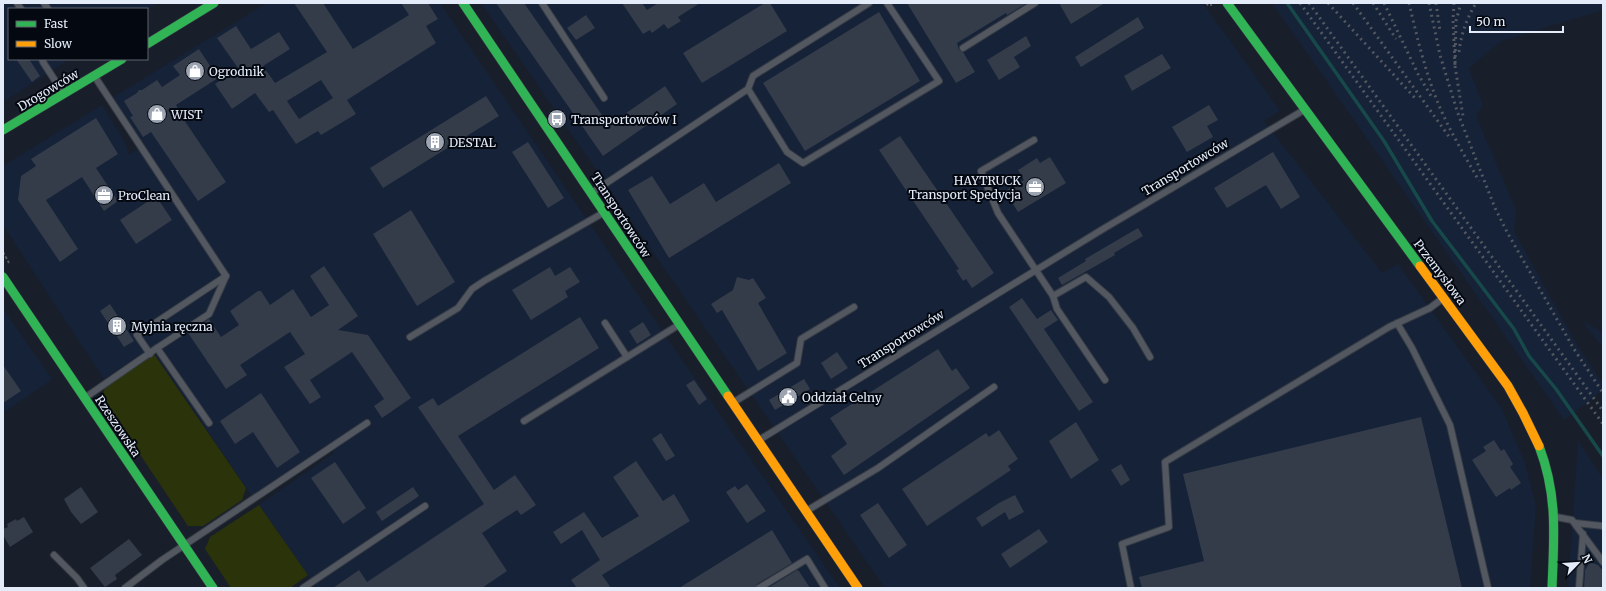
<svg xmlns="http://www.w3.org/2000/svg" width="1606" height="591" font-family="Merriweather,serif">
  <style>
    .built { fill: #152238 }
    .green { fill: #2a330a }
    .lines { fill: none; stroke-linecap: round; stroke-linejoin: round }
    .stream { stroke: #17494a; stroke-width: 3.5 }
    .building { fill: #343c4a; fill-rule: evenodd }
    .lane-casing { stroke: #363b44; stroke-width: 8 }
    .fast-casing { stroke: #363b44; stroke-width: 10 }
    .slow-casing { stroke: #363b44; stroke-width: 10 }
    .path { stroke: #555a62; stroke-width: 2; stroke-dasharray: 3 2; stroke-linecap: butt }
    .lane { stroke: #525760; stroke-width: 6 }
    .fast { stroke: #30b455; stroke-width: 9 }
    .slow { stroke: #ff9f0a; stroke-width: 9 }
    .rail { stroke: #535760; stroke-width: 3; stroke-dasharray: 2 4; stroke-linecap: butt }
    .labels { text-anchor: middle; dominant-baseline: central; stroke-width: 4; stroke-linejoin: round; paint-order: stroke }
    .poi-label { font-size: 12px; fill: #e4ecf9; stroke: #040810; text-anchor: start }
    .street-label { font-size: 12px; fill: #e4ecf9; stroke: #040810 }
  </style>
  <rect width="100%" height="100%" fill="#191f2a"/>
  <g class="built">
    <polygon points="3,3 158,3 147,10 9,9 9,59 70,59 3,102"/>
    <polygon points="267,3 440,3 676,351 840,588 317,588 259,505 334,453 328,444 252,496 151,348 104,379 3,225 3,166 102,105 126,144 129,155 142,146 112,98"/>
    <polygon points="481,3 1203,3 1280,111 1264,121 1382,273 1398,264 1502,409 1525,463 1536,506 1530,588 885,588"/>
    <polygon points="1272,3 1603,3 1603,10 1501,41 1469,68 1483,105 1476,116 1516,210 1514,231 1577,345 1603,384 1603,390 1564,420"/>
    <polygon points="3,309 52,379 3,413"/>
    <polygon points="1582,321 1603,332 1603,348"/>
    <polygon points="1578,441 1603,479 1603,588 1568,588"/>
  </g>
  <g class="green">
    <polygon points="154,354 246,488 242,500 203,526 188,526 102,398 104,390 108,384"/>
    <polygon points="259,505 308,575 290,588 231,588 205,549 210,537"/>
  </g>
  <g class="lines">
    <polyline class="stream" points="1287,3 1384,141 1432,221 1514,329 1529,356 1556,389 1603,456"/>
  </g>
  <g class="building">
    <path d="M294 3H323L353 49 409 15 401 3H428L438 19 426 26 436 43 347 100 356 114 321 135 318 131 296 144 273 110 269 112 255 93 232 109 215 84 238 68 217 38 236 26 251 49 279 32 290 49 263 66 275 83 327 52ZM321 80 333 98 299 119 287 101Z"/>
    <polygon points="496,3 524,3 609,125 665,86 677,104 603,156"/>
    <polygon points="622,3 642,3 647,10 658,3 700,3 678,17 681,21 668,29 664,24 652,33 650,30 643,34"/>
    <polygon points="765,3 770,3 787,31 702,83 683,53"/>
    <polygon points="907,3 1027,3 1007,15 1006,13 957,43 959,50 963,52 975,72 956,83"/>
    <polygon points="1059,3 1105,3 1071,24"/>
    <polygon points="879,12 920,81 805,151 763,83"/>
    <polygon points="586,15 595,28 576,40 567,28"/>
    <polygon points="1138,17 1144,28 1081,67 1075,57"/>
    <polygon points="1026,36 1031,46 1014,57 1020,67 999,80 987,60"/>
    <polygon points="199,49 218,78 176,105 181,113 180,114 226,182 198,201 151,132 143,137 130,117 133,116 124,101 137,93 139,90 142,90 157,80 162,87 180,75 173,66"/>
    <polygon points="1162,54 1171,68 1132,91 1124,76"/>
    <polygon points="16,59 29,59 40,76 32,82"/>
    <polygon points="486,96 499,116 383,188 370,168"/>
    <polygon points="1209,105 1218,120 1207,126 1213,137 1187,152 1172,127"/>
    <polygon points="96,118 118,154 96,168 118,201 104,211 82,177 46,200 78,249 60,262 18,200 21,176 36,166 31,159"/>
    <polygon points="900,136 994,273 972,288 966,279 963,281 956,270 959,269 879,150"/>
    <polygon points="528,142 564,198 548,208 512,152"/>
    <polygon points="1273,152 1300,197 1281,209 1266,185 1227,208 1214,188"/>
    <polygon points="1050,157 1066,183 1018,212 1005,191 1024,180 1018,170 1037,158 1040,163"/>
    <polygon points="779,163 791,183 669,258 628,190 652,176 670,204 704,183 716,202"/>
    <polygon points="156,196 172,220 136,244 120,220"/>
    <polygon points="411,210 455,282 417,306 373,234"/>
    <polygon points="1138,228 1143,236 1114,253 1115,255 1062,285 1058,278 1086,261 1085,259"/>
    <polygon points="324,266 358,316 338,330 368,335 411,398 382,418 374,406 384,399 352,352 310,380 321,397 310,404 284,367 305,354 290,332 240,365 247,375 226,389 188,333 209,319 221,337 239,325 230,311 258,291 261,291 270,305 293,289 311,317 329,305 310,276"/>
    <polygon points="550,267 555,276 570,267 580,282 565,291 568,297 531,320 512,290"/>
    <polygon points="737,277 749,280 753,278 766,298 758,303 787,353 758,371 722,310 717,313 711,304 733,290"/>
    <polygon points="1022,298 1037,319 1051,310 1058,320 1044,329 1093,402 1079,411 1009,307"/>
    <polygon points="110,304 134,341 124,347 100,311"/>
    <polygon points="580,317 599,348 458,436 494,490 515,475 536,505 521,515 517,510 482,533 507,571 482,588 333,588 359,570 367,582 484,504 418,407 433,398 438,406"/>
    <polygon points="643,322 651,335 637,344 629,331"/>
    <polygon points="938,349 952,371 956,368 970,388 844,475 831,456 847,444 830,418"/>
    <polygon points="837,352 848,368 831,379 821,363"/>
    <polygon points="3,365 21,391 3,403"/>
    <polygon points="804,379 810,389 775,410 769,400"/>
    <polygon points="694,380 707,399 699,405 686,385"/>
    <polygon points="261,393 300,452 277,468 253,432 235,444 220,421"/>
    <polygon points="1421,417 1462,588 1142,588 1139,577 1204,561 1183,474"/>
    <polygon points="1076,422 1099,460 1071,479 1049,441"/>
    <polygon points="999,430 1018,459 1008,466 1011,470 927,526 902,489 986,433 989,437"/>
    <polygon points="661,433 675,456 666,461 652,439"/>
    <polygon points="1494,440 1501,451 1504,449 1513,464 1510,467 1521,483 1511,490 1510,488 1496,497 1472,460 1486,451 1483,447"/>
    <polygon points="636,461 663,501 674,494 690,521 602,575 611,588 577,588 571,580 600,560 582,530 561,544 553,532 584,512 602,538 639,516 613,477"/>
    <polygon points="335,462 366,508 343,524 311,478"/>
    <polygon points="1121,464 1130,480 1121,486 1111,470"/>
    <polygon points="747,484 766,511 747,523 726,492 735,486 738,490"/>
    <polygon points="81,487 98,512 81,524 71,512 64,499"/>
    <polygon points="413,487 419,496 382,521 376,512"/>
    <polygon points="1015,495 1024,512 1009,520 1005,512 982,527 976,518 999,503"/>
    <polygon points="878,503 907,545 889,558 860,515"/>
    <polygon points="24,517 33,532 10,547 3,535 3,529 8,527 7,524 16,519 17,521"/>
    <polygon points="1039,529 1048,542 1010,568 1001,554"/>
    <polygon points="772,530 792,563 757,584 755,588 679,588"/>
    <polygon points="129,539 142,555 115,575 117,579 105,587 90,568"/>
    <polygon points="1592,563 1598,565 1603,571 1603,588 1584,588 1585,570 1589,564"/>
    <polygon points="797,570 799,571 810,588 768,588"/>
  </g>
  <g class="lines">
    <g class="lane-casing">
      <g id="lane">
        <polyline points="17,3 21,9"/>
        <polyline points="44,3 48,9"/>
        <polyline points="542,3 604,98"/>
        <polyline points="963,48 1035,3"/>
        <polyline points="42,59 43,62 63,93"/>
        <polyline points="95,77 226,276 137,335 150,354"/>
        <polyline points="748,89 787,152 803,163 939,81 887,3"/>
        <polyline points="1034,140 981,171 998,213 1053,296 1057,309 1105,380"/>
        <polyline points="593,192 748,89 753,76 869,3"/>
        <polyline points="1053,296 1086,277 1109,297 1133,328 1150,357"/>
        <polyline points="605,323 627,357"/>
        <polyline points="1397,323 1412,348 1450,425 1488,588"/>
        <polyline points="410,337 458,308 472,289 484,281 603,213"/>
        <polyline points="157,348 209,314 226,276"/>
        <polyline points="86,397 157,348 209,423"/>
        <polyline points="734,402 797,363 801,339 854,307"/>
        <polyline points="524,421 677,326"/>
        <polyline points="759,440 1103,229 1304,110"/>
        <polyline points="808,510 878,468 994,387"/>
        <polyline points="1556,517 1572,520 1603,562"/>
        <polyline points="1575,523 1603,526"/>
        <polyline points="54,555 77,578 84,588"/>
        <polyline points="125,588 162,560 367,423"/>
        <polyline points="303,588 425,506"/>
        <polyline points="759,588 807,559 825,588"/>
        <polyline points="1131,588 1122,544 1169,527 1165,462 1389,327 1430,308 1442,299"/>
        <polyline points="1579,588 1583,534"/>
      </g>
    </g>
    <g class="fast-casing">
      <g id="fast">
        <polyline points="463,3 728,396"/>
        <polyline points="1227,3 1420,266"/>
        <polyline points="147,44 214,3"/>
        <polyline points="3,130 122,59"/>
        <polyline points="3,277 213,588"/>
        <path d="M1539 446C1558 496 1554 536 1552 588"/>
      </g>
    </g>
    <g class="slow-casing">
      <g id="slow">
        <polyline points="1420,266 1508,386 1523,413 1539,446"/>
        <polyline points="728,396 858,588"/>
      </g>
    </g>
    <g class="path">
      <polyline points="1206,3 1208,5 1212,5"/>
      <polyline points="3,252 9,263"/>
    </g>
    <use href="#lane" class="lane"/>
    <use href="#fast" class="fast"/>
    <use href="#slow" class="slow"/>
    <g class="rail">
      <polyline points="1300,3 1603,424"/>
      <polyline points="1309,3 1603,411"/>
      <polyline points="1328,3 1415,98"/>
      <polyline points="1353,3 1450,138"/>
      <polyline points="1373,3 1396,39"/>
      <polyline points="1384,3 1418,74 1431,96"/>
      <path d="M1409 3C1417 37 1425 71 1438 103 1449 130 1465 156 1479 181"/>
      <polyline points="1429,3 1440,55 1457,111 1495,208 1507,232 1574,349 1603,393"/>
      <polyline points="1436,3 1440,31"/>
      <polyline points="1454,3 1453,20 1455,66 1456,21 1461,3"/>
      <path d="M1459 52C1461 34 1467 18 1476 3"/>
      <polyline points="1455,66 1463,116"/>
    </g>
  </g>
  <defs>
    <g id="shop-disc" transform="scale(1)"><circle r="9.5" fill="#9da4b1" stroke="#040810"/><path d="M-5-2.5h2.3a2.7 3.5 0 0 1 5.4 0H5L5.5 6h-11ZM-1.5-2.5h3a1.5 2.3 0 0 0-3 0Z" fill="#fff"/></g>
    <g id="bus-disc" transform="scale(1)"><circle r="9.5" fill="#9da4b1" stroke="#040810"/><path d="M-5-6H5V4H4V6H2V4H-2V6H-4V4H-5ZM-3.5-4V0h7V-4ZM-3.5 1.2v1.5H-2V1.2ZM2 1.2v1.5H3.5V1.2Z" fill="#fff"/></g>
    <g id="building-disc" transform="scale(1)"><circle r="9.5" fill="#9da4b1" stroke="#040810"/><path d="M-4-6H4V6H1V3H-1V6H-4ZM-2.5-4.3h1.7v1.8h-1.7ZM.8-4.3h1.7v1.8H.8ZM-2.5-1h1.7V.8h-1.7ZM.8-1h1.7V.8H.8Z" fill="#fff"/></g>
    <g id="office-disc" transform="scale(1)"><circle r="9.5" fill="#9da4b1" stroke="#040810"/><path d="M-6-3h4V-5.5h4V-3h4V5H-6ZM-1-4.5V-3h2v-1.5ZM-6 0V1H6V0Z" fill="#fff"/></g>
    <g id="civic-disc" transform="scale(1)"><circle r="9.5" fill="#9da4b1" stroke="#040810"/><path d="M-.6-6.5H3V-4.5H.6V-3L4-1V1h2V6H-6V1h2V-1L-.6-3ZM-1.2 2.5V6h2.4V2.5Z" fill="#fff"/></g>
  </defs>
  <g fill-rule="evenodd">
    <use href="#shop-disc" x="195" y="71"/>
    <use href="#shop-disc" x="157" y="114"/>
    <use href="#bus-disc" x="557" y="119"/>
    <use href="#building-disc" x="435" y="142"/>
    <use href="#office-disc" x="1035" y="187"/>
    <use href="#office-disc" x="104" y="195"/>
    <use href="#building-disc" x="117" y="326"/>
    <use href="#civic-disc" x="788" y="397"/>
  </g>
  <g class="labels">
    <g class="poi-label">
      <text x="209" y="71">Ogrodnik</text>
      <text x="171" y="114">WIST</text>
      <text x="571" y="119">Transportowców I</text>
      <text x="449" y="142">DESTAL</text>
      <text x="1021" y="180" text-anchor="end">HAYTRUCK<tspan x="1021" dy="14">Transport Spedycja</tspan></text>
      <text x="118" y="195">ProClean</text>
      <text x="131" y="326">Myjnia ręczna</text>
      <text x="802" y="397">Oddział Celny</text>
    </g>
    <g class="street-label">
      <text transform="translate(48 90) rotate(-31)">Drogowców</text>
      <text transform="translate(1185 167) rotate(-31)">Transportowców</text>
      <text transform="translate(621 215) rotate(57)">Transportowców</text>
      <text transform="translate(1440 272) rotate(53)">Przemysłowa</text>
      <text transform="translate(901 339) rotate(-32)">Transportowców</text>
      <text transform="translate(118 426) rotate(56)">Rzeszowska</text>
    </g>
  </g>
  <rect width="1606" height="591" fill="none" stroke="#e4ecf9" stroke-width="8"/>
  <rect x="8" y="8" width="140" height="52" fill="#040810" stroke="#5e636d"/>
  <rect x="16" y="21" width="20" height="6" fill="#30b455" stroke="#5e636d"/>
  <text x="44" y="28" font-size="12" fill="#e4ecf9">Fast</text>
  <rect x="16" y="41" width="20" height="6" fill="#ff9f0a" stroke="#5e636d"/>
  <text x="44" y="48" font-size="12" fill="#e4ecf9">Slow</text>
  <g transform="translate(1578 563) rotate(65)" stroke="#040810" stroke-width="3" paint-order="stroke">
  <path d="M0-3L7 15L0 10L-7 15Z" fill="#e4ecf9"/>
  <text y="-6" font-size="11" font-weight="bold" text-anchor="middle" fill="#e4ecf9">N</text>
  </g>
  <path d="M1470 26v6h93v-6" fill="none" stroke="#e4ecf9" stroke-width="2"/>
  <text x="1476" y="26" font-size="12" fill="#e4ecf9" stroke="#040810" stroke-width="3" paint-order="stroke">50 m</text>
</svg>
